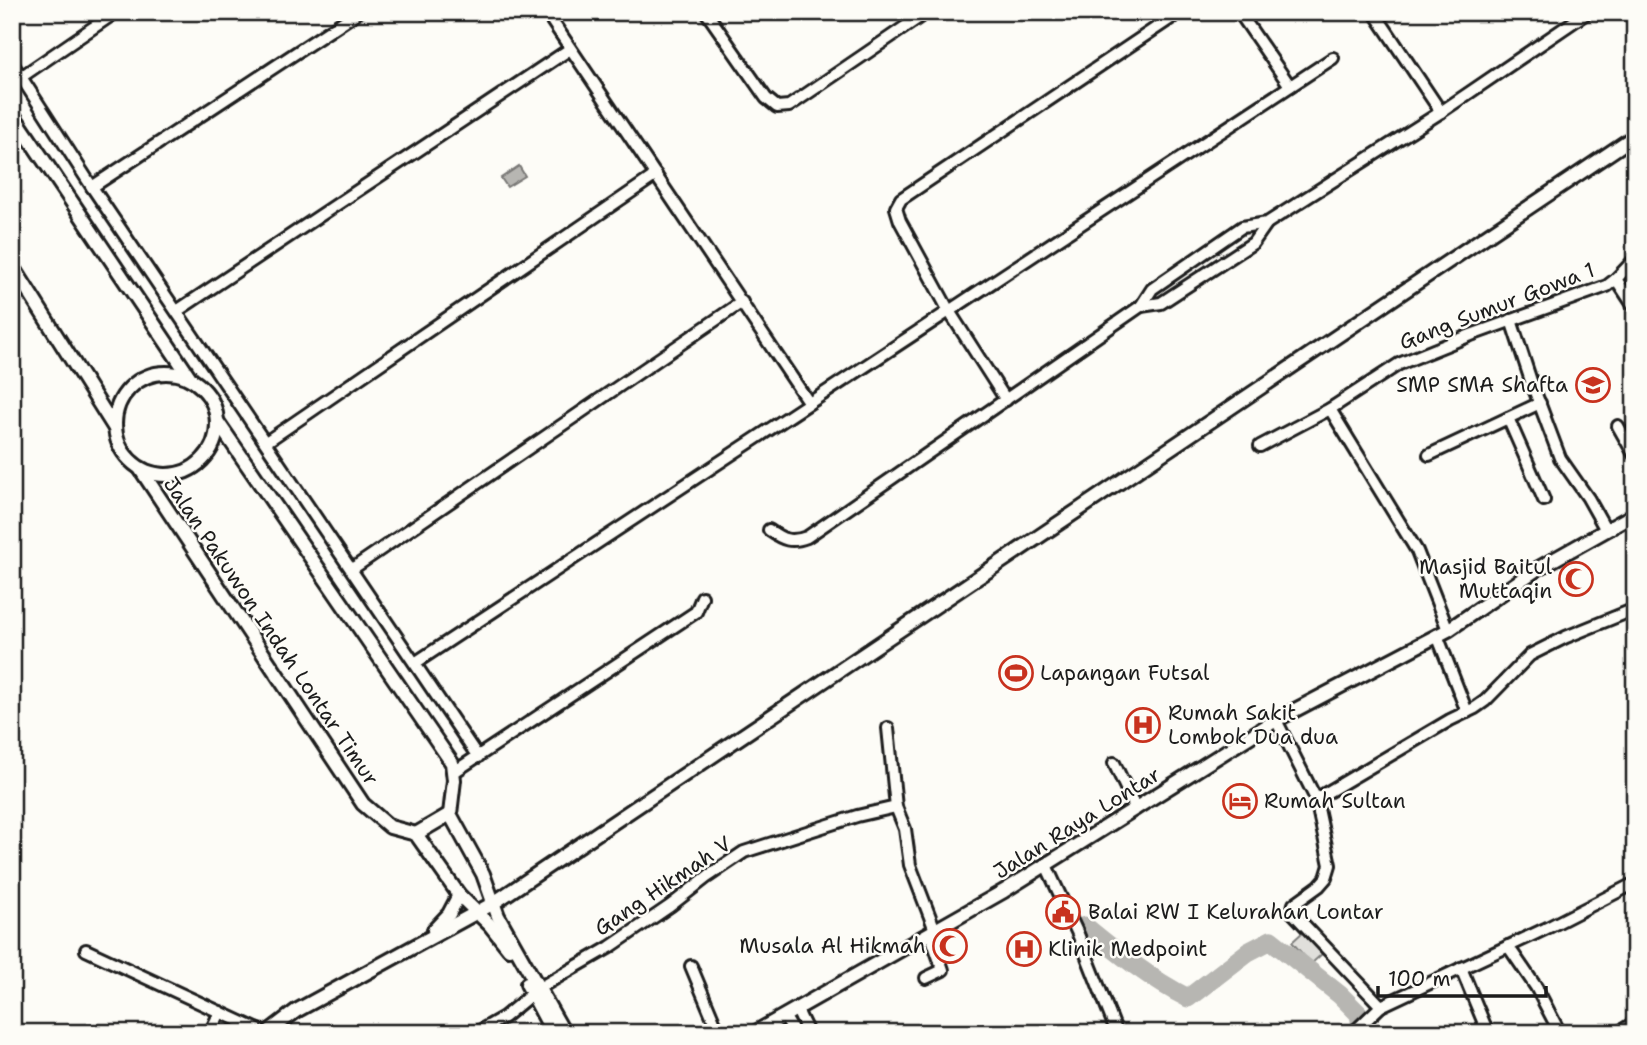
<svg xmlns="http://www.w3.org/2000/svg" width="1647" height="1045" font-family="'Shantell Sans',sans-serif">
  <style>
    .green { fill: #e0dfdb; stroke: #7e7e7c; stroke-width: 2 }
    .water { fill: #b7b6b2; stroke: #797876; stroke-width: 2 }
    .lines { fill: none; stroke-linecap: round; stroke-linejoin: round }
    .river { stroke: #b7b6b2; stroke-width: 19 }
    .minor-casing { stroke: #1c1c1c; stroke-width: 16 }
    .tertiary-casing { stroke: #1c1c1c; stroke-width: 18 }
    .minor { stroke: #fdfcf7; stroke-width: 10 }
    .tertiary { stroke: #fdfcf7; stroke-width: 12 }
    .labels { text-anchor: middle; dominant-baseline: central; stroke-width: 5; stroke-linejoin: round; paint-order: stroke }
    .street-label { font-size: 21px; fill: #1c1c1c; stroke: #fdfcf7 }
    .poi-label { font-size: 21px; fill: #1c1c1c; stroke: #fdfcf7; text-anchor: start }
  </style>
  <rect width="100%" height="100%" fill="#fdfcf7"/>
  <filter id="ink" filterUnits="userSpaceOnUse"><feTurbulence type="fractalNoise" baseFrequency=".0143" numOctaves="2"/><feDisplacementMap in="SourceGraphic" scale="14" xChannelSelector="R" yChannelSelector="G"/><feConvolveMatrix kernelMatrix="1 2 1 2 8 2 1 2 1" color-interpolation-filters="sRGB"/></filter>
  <g filter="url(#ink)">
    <polygon class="green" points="1304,931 1323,953 1311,964 1292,942"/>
    <polygon class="water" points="519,166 525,176 507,187 501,178"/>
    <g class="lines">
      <path class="river" d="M1085 926C1118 953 1150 979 1188 998L1248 952 1271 940 1340 995 1359 1014 1362 1033"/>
      <g class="minor-casing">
        <g id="minor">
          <polyline points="546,12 809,403"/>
          <polyline points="706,12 766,98 777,107 789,106 927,12"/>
          <polyline points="1239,12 1290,86"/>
          <polyline points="1374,12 1441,112"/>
          <polyline points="12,63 92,187 478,757"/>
          <polyline points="21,77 116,12"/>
          <polyline points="92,187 358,12"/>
          <polyline points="1616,279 1635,308"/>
          <polyline points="1141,306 1161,303 1253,243 1267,223 1441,112 1588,12"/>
          <polyline points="177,311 570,49"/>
          <polyline points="1511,320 1531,381 1560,458 1588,498 1606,530"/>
          <polyline points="1006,400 949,311 900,221 896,208 901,199 1180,12"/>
          <polyline points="1330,409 1417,551 1448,630"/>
          <polyline points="1508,418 1544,500"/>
          <polyline points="1618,426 1635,456"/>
          <polyline points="266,442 656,175"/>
          <polyline points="1260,446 1330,409 1399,364 1471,335 1607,286 1616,279 1635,259"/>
          <polyline points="1429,455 1540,403"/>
          <path d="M769 530C783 540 791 543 807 537L1141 306 1152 289 1242 227 1267 223"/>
          <polyline points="352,569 742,302"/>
          <polyline points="1437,635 1467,712"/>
          <polyline points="415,663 1333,58"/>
          <polyline points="1276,720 1316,799 1330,865 1326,878 1319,886 1294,904 1292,912 1381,1006"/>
          <polyline points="888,728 896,807 905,829 910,865 935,930"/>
          <polyline points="452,763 457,770 696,612 702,597"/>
          <polyline points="1114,763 1136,809"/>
          <polyline points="1316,799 1450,720 1475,708 1485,701 1530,655 1566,637 1635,609"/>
          <polyline points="1046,865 1078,934 1117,1033"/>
          <polyline points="1508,946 1536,987 1560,1033"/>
          <polyline points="86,950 265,1033"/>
          <polyline points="691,966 719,1033"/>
          <polyline points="1461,968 1488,1033"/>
          <polyline points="926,978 943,970 930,933"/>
          <polyline points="797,1010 808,1033"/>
          <polyline points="785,1017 794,1033"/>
          <polyline points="210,1033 220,1012"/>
          <polyline points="476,1033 504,1017 539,988 610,947 670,906 707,877 744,852 857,816 896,807"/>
          <polyline points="1353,1033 1381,1006 1545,929 1635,883"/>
          <polyline points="1618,1033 1635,1022"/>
        </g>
      </g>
      <g class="tertiary-casing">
        <g id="tertiary">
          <polyline points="12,113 191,379"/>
          <polyline points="12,265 114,427"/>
          <circle cx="166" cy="424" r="51"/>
          <polyline points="217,421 452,763 454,780 450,814 483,874 498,916 564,1033"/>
          <polyline points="141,470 363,804 390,827 416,834 459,895 490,925 509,949"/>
          <polyline points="416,834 450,814"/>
          <polyline points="434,930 449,914 459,895"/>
          <polyline points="527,984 553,1033"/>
          <polyline points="267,1033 296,1011 492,904 1635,136"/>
          <polyline points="754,1033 1004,891 1276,720 1448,630 1537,569 1635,514"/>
        </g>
      </g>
      <use href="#minor" class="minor"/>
      <use href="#tertiary" class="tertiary"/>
    </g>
  </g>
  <defs>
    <g id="school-ring" transform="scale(1.75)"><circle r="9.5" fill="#fdfcf7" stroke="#c8321e" stroke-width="1.5"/><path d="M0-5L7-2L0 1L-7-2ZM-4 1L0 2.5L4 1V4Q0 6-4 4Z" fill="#c8321e"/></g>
    <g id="mosque-ring" transform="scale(1.75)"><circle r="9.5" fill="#fdfcf7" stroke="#c8321e" stroke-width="1.5"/><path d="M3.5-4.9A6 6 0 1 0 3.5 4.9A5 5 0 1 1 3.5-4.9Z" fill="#c8321e"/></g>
    <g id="stadium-ring" transform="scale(1.75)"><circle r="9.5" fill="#fdfcf7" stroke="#c8321e" stroke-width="1.5"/><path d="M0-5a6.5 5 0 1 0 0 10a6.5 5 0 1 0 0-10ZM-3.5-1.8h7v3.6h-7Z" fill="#c8321e"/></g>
    <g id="hospital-ring" transform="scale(1.75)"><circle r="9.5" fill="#fdfcf7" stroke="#c8321e" stroke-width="1.5"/><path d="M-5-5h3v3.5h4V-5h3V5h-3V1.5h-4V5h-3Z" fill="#c8321e"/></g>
    <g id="hotel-ring" transform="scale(1.75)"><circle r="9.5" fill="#fdfcf7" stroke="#c8321e" stroke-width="1.5"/><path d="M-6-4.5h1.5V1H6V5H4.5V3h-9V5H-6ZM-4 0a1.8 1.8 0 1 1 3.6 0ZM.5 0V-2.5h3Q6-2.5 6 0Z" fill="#c8321e"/></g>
    <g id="civic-ring" transform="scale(1.75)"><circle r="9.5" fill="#fdfcf7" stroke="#c8321e" stroke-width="1.5"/><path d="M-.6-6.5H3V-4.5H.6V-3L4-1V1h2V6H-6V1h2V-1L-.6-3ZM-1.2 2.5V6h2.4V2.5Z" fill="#c8321e"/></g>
  </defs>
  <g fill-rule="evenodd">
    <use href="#school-ring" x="1593" y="385"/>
    <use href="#mosque-ring" x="1576" y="579"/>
    <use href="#stadium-ring" x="1016" y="673"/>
    <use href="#hospital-ring" x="1143" y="725"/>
    <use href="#hotel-ring" x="1240" y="801"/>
    <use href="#civic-ring" x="1063" y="912"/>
    <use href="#mosque-ring" x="950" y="946"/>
    <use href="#hospital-ring" x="1024" y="949"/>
  </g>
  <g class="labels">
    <g class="street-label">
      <text transform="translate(1497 306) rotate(-21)">Gang Sumur Gowa 1</text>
      <text transform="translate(271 631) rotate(56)">Jalan Pakuwon Indah Lontar Timur</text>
      <text transform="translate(1077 823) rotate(-32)">Jalan Raya Lontar</text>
      <text transform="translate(663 886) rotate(-34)">Gang Hikmah V</text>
    </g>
    <g class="poi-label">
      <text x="1568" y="385" text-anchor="end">SMP SMA Shafta</text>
      <text x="1552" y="567" text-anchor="end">Masjid Baitul<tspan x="1552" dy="24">Muttaqin</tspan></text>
      <text x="1040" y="673">Lapangan Futsal</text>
      <text x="1168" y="713">Rumah Sakit<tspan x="1168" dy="24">Lombok Dua dua</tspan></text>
      <text x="1264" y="801">Rumah Sultan</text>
      <text x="1088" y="912">Balai RW I Kelurahan Lontar</text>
      <text x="926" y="946" text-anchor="end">Musala Al Hikmah</text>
      <text x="1048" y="949">Klinik Medpoint</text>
    </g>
  </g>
  <rect width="1647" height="1045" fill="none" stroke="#fdfcf7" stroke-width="42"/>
  <rect x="21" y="21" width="1605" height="1003" fill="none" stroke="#1c1c1c" stroke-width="2.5" filter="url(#ink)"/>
  <path d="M1378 986v10h168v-10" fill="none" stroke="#1c1c1c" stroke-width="3.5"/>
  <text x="1388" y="986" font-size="21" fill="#1c1c1c" stroke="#fdfcf7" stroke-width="5" paint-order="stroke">100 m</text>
</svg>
